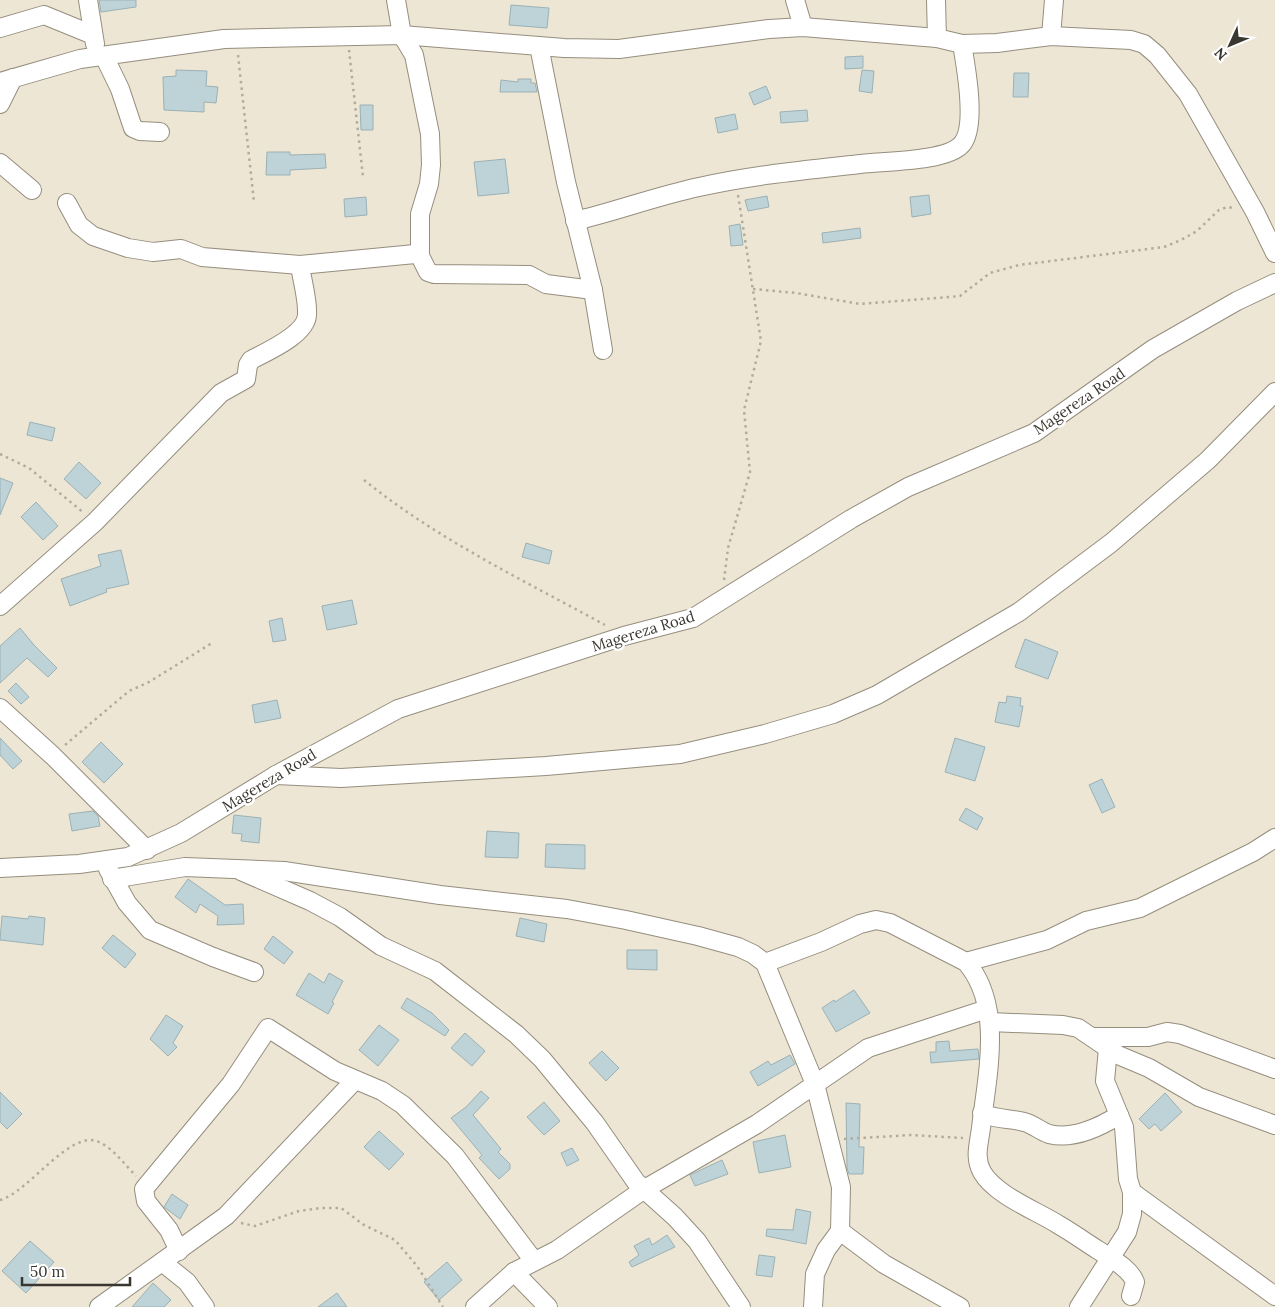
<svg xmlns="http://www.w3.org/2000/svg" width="1275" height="1307" font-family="Lora,serif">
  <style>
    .building { fill: #bdd3d7; stroke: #9bb1b5 }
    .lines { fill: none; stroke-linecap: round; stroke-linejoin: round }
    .minor-casing { stroke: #958e7e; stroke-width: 20 }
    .path { stroke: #b2ac9e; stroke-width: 2.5; stroke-dasharray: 2.5 4; stroke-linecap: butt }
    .minor { stroke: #fff; stroke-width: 18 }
    .labels { text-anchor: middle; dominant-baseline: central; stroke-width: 5; stroke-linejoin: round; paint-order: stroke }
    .street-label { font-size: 15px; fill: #3a3730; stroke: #fff }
  </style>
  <rect width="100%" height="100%" fill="#eee6d4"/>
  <g class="building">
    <polygon points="99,0 136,0 136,7 101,12"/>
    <polygon points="511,5 549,8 547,28 509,25"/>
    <polygon points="863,56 863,68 845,69 845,57"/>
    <polygon points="176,70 207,71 206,86 218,87 216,103 204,102 204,112 164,110 163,77 176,76"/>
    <polygon points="862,70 874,71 872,93 859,91"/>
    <polygon points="1014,73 1029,73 1028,97 1013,97"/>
    <polygon points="518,79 531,79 531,83 535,83 537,92 500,92 501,80 518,82"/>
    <polygon points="766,86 771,98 754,105 749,93"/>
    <polygon points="360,105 373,105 373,130 361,130"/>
    <polygon points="807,110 808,121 781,123 780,112"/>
    <polygon points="735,114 738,129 718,133 715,118"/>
    <polygon points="267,152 290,152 290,155 325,154 326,168 290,170 290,175 266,175"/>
    <polygon points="505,159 509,193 478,196 474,162"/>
    <polygon points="929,195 931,214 912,217 910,197"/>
    <polygon points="767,196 769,207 748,211 745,200"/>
    <polygon points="366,197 367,215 345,217 344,199"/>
    <polygon points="740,224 743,245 731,246 729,226"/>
    <polygon points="860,228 861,238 823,243 822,233"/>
    <polygon points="30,422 55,428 52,441 27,435"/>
    <polygon points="79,462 101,483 86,499 64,479"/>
    <polygon points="0,478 13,483 0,515"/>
    <polygon points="36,502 58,526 43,540 21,517"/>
    <polygon points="526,543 552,551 549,564 522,557"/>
    <polygon points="121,550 129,584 106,589 107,592 70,606 61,579 101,566 98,555"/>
    <polygon points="352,600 357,624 327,630 322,606"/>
    <polygon points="282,618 286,640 273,642 269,621"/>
    <polygon points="20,628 34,645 57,668 48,677 27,658 0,683 0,646"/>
    <polygon points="1025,639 1058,652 1048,679 1015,667"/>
    <polygon points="16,683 29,697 21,704 8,691"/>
    <polygon points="1007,696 1021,698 1020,706 1023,706 1019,727 995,722 999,702 1006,703"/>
    <polygon points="277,700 281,718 255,723 252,705"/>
    <polygon points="0,738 22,761 13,769 0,755"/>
    <polygon points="955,738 985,747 975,781 945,772"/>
    <polygon points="101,742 123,764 104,783 82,762"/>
    <polygon points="1102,779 1115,807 1102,813 1089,785"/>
    <polygon points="966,808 983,818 977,830 959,820"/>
    <polygon points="93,811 98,816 100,826 72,831 69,814"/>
    <polygon points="234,815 261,818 259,843 241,841 242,834 232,833"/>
    <polygon points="487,831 519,833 518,858 485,857"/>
    <polygon points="546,844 585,845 585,869 545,867"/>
    <polygon points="188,879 225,905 243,904 244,924 217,925 218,916 200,904 196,913 175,897"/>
    <polygon points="2,916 28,919 29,916 45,918 43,945 0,940"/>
    <polygon points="520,918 547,924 544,942 516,936"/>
    <polygon points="113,935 136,954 125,968 102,948"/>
    <polygon points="273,936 293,952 284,964 264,949"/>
    <polygon points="627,950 657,950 657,970 627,969"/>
    <polygon points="309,973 324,983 329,973 343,981 332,1002 334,1003 328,1014 296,995"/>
    <polygon points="854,990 870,1013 836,1032 822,1008 834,1000 835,1002"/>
    <polygon points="407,998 432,1013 449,1030 445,1036 401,1008"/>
    <polygon points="166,1015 183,1026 173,1043 177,1047 168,1056 150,1039"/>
    <polygon points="379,1025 399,1040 378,1066 359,1050"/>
    <polygon points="465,1033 485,1051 472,1066 451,1048"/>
    <polygon points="949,1041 950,1051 978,1049 979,1059 931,1063 930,1052 936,1052 936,1042"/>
    <polygon points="602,1051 619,1068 606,1081 589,1063"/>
    <polygon points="790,1055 795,1064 758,1086 750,1072 768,1061 771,1065"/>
    <polygon points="481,1091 489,1098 473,1115 501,1149 498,1152 510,1164 510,1169 499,1179 479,1158 482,1155 451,1118 466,1107"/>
    <polygon points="0,1092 22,1114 7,1129 0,1122"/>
    <polygon points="1165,1093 1182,1112 1161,1131 1155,1124 1149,1129 1139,1119"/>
    <polygon points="544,1102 560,1121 544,1135 527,1117"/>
    <polygon points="846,1103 860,1104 859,1147 864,1147 863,1174 849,1174 847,1168"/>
    <polygon points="379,1131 404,1154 389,1170 364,1147"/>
    <polygon points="785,1135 791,1167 759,1173 753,1142"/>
    <polygon points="572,1148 579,1160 567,1166 561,1153"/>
    <polygon points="722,1160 728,1174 695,1186 690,1175"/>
    <polygon points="172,1194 188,1205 180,1219 164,1207"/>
    <polygon points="796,1209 811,1212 806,1244 766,1236 767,1229 793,1230"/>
    <polygon points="667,1235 675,1247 632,1267 629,1262 639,1255 634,1246 649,1238 652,1245"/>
    <polygon points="30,1241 54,1262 26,1293 2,1271"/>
    <polygon points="759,1255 775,1257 772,1277 756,1275"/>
    <polygon points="447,1262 462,1280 439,1300 424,1282"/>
    <polygon points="153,1283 171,1300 164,1307 132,1307"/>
    <polygon points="337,1293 347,1307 318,1307"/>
  </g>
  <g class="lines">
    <g class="minor-casing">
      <g id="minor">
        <polyline points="88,0 95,44"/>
        <polyline points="396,0 402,35 414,55 430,134 431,165 429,184 420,214 420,256"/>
        <polyline points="795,0 803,27"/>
        <polyline points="936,0 937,38"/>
        <polyline points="0,28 44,15 93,35"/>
        <polyline points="1051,36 1054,0"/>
        <polyline points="539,46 566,182 593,290 603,350"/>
        <polyline points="104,56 120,89 133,128 140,131 160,132"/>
        <polyline points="0,82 80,59 224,39 402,35 564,48 619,49 769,29 803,27 937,38 962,44 997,43 1051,36 1131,40 1144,44 1157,55 1188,94 1255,212 1275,253"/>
        <polyline points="0,104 13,78"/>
        <polyline points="0,163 32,190"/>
        <polyline points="67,203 79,225 93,236 128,248 153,252 181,249 202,257 300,265 415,254 420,256 428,272 434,274 529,275 546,284 593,290"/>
        <path d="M575 221C617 211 657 196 699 187 752 175 806 170 860 164 883 161 947 162 962 144 977 126 966 67 962 44"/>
        <path d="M0 606 95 522 221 393 246 379 248 365 251 360C266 352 306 335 307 315 308 299 302 281 300 265"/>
        <polyline points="0,708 53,756 147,850"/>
        <polyline points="276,775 341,778 546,766 680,754 765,734 833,714 877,695 1019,612 1111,543 1208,460 1275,392"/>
        <polyline points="0,868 79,864 128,857 181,833 276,775 398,709 624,636 693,618 851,519 908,487 1034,433 1153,349 1237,301 1275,283"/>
        <polyline points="108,869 127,903 150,930 213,957 254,972"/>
        <polyline points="241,871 310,901 340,917 381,946 435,971 516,1034 542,1059 595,1123 636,1182 675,1217 697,1241 741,1307"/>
        <polyline points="112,879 185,867 284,871 440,895 567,909 626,920 698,936 738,947 753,954 765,963 815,1084 841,1187 840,1231 826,1250 815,1274 813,1307"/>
        <polyline points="966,962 1047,940 1086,921 1140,908 1253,852 1275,838"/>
        <path d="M765 963 821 942 860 924 876 920 890 923 966 962C1004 1006 987 1075 981 1128 979 1144 974 1157 982 1172 995 1195 1037 1211 1059 1225 1073 1233 1085 1242 1098 1250 1110 1258 1130 1268 1135 1282L1131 1296"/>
        <polyline points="990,1022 1063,1025 1078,1028 1118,1055 1149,1068 1199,1097 1275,1125"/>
        <polyline points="1094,1037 1148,1037 1167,1032 1180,1034 1275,1069"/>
        <polyline points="1108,1048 1105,1081 1124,1127 1128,1179 1132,1192 1275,1296"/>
        <path d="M982 1113C997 1120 1009 1118 1024 1122 1033 1124 1040 1131 1049 1134 1072 1140 1100 1127 1119 1115"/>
        <polyline points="840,1231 884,1264 960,1307"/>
        <polyline points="179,1251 169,1230 146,1201 144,1189 231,1084 268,1028 335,1071 382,1091 403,1105 455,1156 534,1261"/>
        <polyline points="162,1262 187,1282 205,1307"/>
        <polyline points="514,1272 548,1307"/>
        <polyline points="99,1307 226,1216 355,1080"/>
        <polyline points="475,1307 514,1272 557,1250 643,1190 757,1124 868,1048 987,1009"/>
        <polyline points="1079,1307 1127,1232 1132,1214 1132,1192"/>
      </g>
    </g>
    <g class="path">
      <polyline points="349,50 363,177"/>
      <polyline points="238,55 254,202"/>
      <polyline points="753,289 796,293 860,304 949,297 960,296 990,273 1019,265 1164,247 1181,240 1197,231 1219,210 1227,207 1234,208"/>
      <polyline points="0,454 29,468 84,513"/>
      <path d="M364 480C437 539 523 580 605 625"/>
      <polyline points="724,580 728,548 750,472 744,410 761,341 738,195"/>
      <polyline points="65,745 129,691 149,682 212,643"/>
      <polyline points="844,1139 911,1135 963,1138"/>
      <path d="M0 1200C28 1193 71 1128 99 1142 114 1149 125 1165 136 1176"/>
      <polyline points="241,1223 255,1226 299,1211 321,1208 341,1208 364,1225 395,1240 417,1266 443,1307"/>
    </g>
    <use href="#minor" class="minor"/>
  </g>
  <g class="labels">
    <g class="street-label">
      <text transform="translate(1079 401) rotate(-34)">Magereza Road</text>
      <text transform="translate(643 631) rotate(-17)">Magereza Road</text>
      <text transform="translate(269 780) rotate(-31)">Magereza Road</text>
    </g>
  </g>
  <g transform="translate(1230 45) rotate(226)" stroke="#ffffff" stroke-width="4" paint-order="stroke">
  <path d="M0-4L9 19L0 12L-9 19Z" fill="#3a3730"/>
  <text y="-8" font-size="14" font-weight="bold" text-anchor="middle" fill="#3a3730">N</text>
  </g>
  <path d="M22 1277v8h108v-8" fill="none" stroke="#3a3730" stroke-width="2.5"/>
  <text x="30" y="1277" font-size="15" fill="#3a3730" stroke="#ffffff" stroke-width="4" paint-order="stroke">50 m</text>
</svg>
